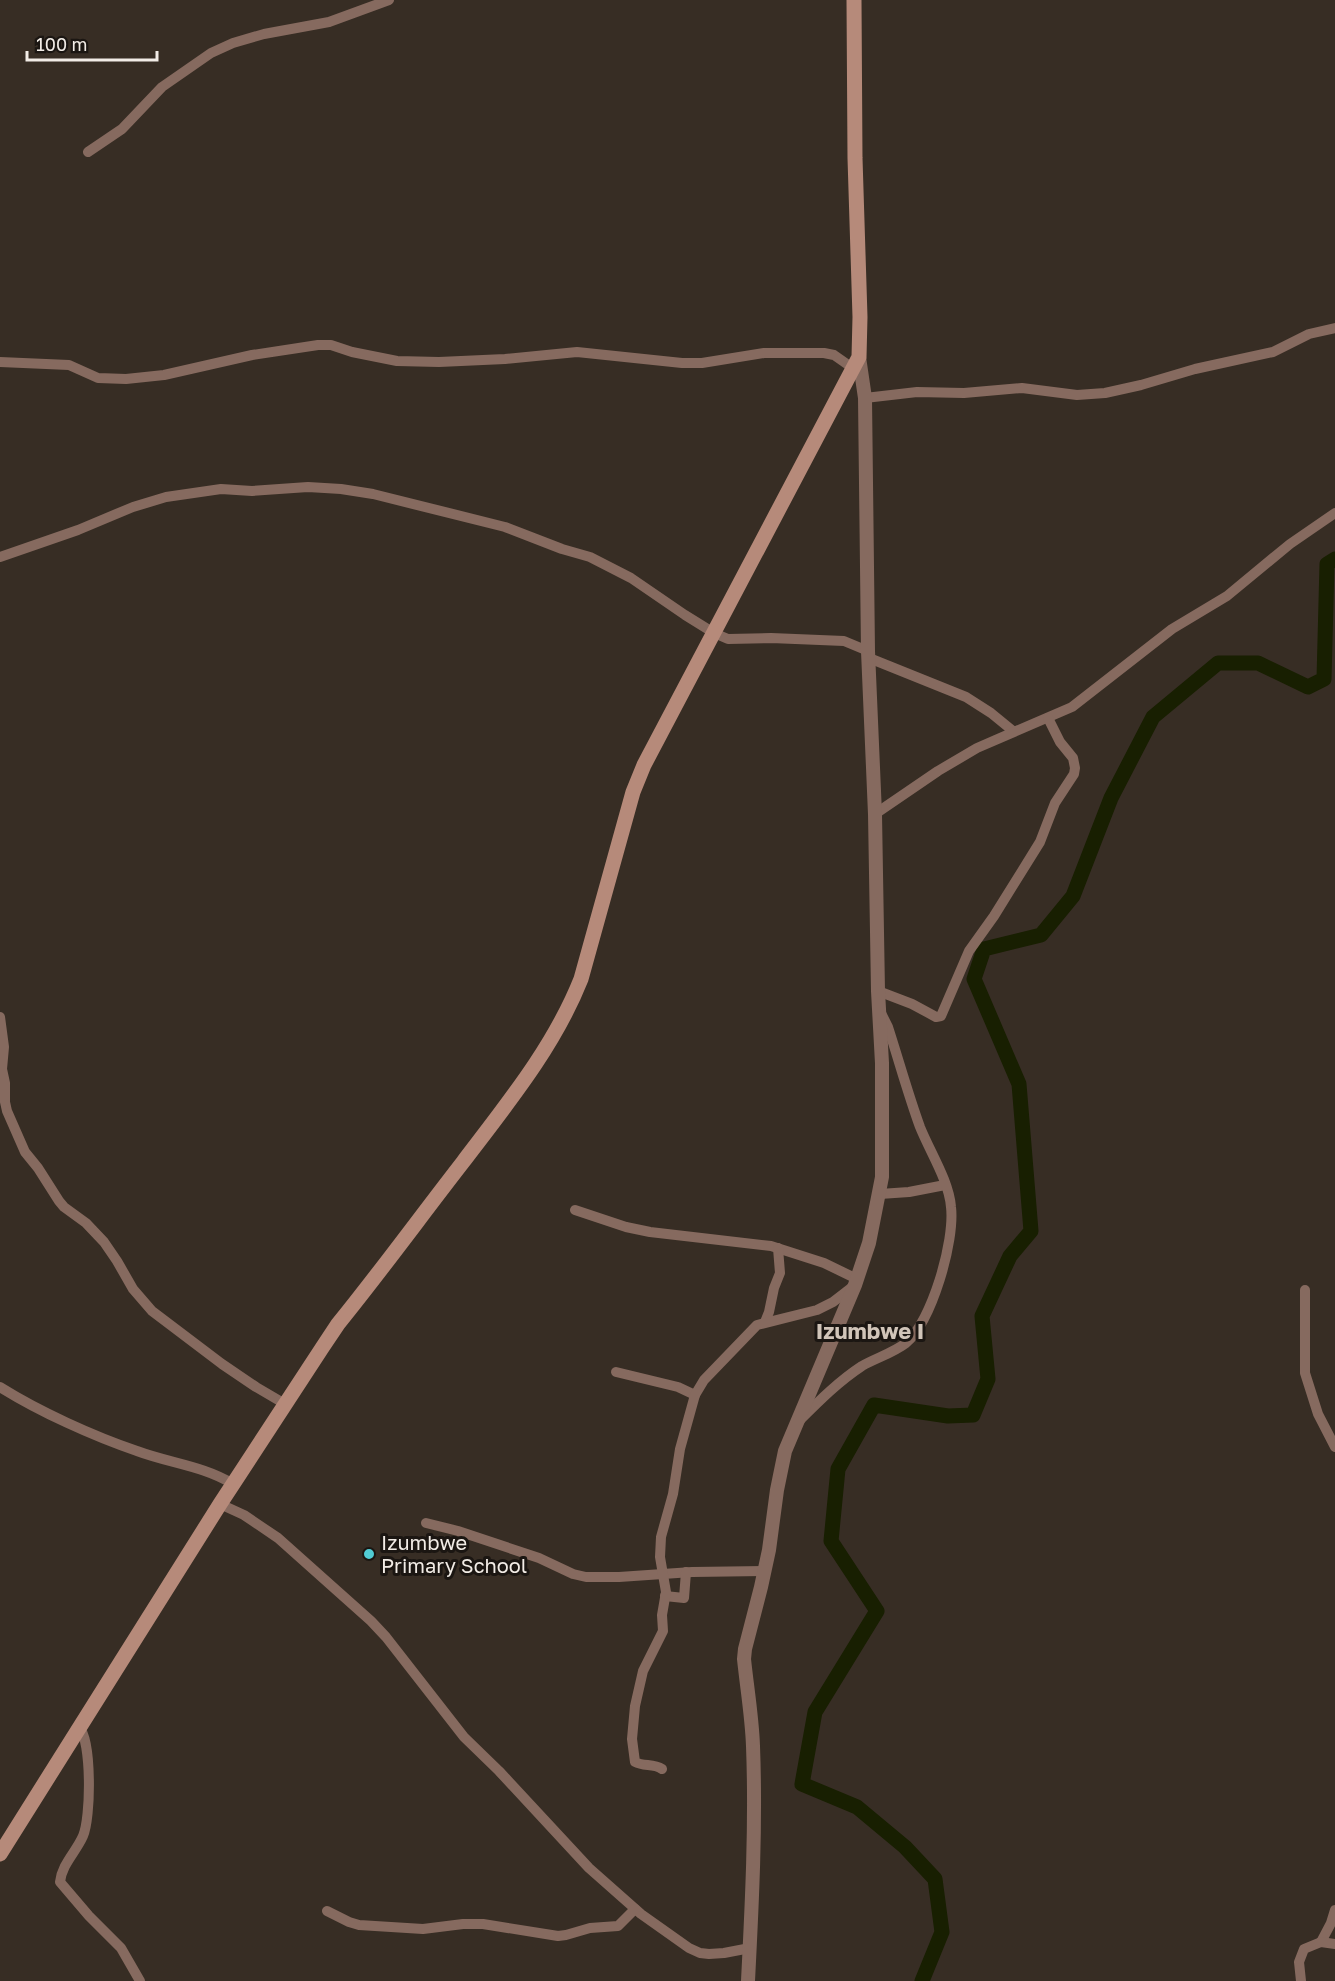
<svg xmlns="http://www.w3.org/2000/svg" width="1335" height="1981" font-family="'Golos Text',sans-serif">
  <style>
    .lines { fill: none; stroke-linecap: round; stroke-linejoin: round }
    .river { stroke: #181f01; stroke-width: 15 }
    .minor { stroke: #866a5f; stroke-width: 10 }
    .tertiary { stroke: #866a5f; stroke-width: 14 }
    .secondary { stroke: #b68a7a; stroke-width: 15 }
    .poi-dot { fill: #51ccd4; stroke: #1b1612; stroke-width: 2 }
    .labels { text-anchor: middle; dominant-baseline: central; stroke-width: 6; stroke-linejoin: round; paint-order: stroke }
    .poi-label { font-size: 20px; fill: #f2ece6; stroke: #1b1612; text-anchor: start }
    .quarter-label { font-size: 22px; font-weight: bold; fill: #d1c5b9; stroke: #1b1612 }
  </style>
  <rect width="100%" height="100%" fill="#372d24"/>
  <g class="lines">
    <polyline class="river" points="922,1981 942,1932 935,1879 905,1847 857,1807 802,1784 815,1712 877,1611 831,1541 838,1469 874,1405 948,1416 973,1415 988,1379 982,1316 1010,1256 1031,1231 1019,1084 974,979 984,949 1041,935 1073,896 1111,798 1153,717 1218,663 1258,663 1308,687 1324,679 1327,564 1335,559"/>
    <g class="minor">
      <polyline points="88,152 122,129 162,87 211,53 233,43 264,34 329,22 389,0"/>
      <polyline points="0,362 69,365 98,378 126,379 164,375 252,355 318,345 331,345 352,352 397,361 439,362 505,359 577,352 682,363 702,363 764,353 824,353 834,355 854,369"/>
      <polyline points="865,398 917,392 964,393 1022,388 1077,395 1105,393 1141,385 1195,369 1273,352 1309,334 1335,328"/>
      <polyline points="0,557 78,530 133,507 166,497 221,489 252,491 308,487 341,489 373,494 505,527 562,549 590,557 631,578 685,615 714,633 728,639 771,638 844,641 868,651"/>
      <polyline points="869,658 966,697 991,713 1013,731"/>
      <polyline points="875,814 938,771 977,748 1072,707 1172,629 1227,596 1290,544 1335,513"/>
      <polyline points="878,991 912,1004 936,1017 941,1016 969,951 994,916 1040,842 1055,803 1074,774 1075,768 1073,758 1060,742 1048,718"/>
      <polyline points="0,1017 4,1047 2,1069 5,1083 5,1102 7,1111 25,1152 38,1168 59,1201 64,1207 86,1223 104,1242 117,1261 133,1289 152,1311 222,1364 256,1387 285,1404"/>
      <polyline points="880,1194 909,1192 945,1185"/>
      <polyline points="575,1210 626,1227 650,1232 771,1246 824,1263 857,1279"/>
      <polyline points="1305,1290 1305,1373 1318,1414 1335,1447"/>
      <polyline points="765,1322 769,1312 774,1288 780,1273 778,1248"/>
      <polyline points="616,1372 678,1387 695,1395"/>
      <path d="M0 1387C40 1412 93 1436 137 1451 169 1463 204 1466 233 1484"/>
      <path d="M800 1420C819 1401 839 1381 862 1366 876 1358 893 1353 906 1343 932 1321 955 1241 951 1207 949 1181 930 1152 920 1127 908 1094 899 1061 888 1027L881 1013"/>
      <polyline points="220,1504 244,1515 278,1538 371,1621 386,1637 464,1737 499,1771 589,1868 641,1914 689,1948 700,1953 709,1954 724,1953 750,1948"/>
      <polyline points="426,1523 458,1531 539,1558 573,1574 586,1577 619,1577 692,1572 764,1571"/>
      <polyline points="665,1596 684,1598 686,1572"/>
      <path d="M79 1727C92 1741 91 1818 83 1836 76 1852 62 1864 60 1882L89 1916 121 1948 140 1981"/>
      <path d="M662 1769C653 1763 644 1767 635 1762L632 1739 635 1706 643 1671 663 1631 662 1615 666 1592 660 1557 661 1537 673 1494 680 1449 695 1395 704 1380 757 1325 817 1310 833 1302 855 1285"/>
      <polyline points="327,1911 349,1922 359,1925 423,1929 463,1924 483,1924 558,1936 566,1935 590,1928 618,1926 635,1909"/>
      <polyline points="1321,1942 1331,1923 1335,1910"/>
      <polyline points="1301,1981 1299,1962 1304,1949 1321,1942 1335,1944"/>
    </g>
    <path class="tertiary" d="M748 1981C752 1903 756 1824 753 1746 752 1717 747 1688 744 1659L745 1649 761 1587 769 1550 777 1490 785 1451 855 1285 869 1243 882 1177V1063L878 991 875 814 868 651 865 398 859 357"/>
    <path class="secondary" d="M0 1854 220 1504 322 1348 338 1324C381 1271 421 1216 463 1162 507 1104 554 1047 581 979L633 792 644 765 859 357 860 317 855 158 854 0"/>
  </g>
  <circle class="poi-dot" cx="369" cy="1554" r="6"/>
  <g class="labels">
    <g class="poi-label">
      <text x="381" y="1542">Izumbwe<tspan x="381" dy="23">Primary School</tspan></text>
    </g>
    <g class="quarter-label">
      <text x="870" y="1330">Izumbwe I</text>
    </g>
  </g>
  <path d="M27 51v9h130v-9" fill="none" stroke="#f2ece6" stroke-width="3"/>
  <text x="36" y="51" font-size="18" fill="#f2ece6" stroke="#1b1612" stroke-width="4.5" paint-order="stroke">100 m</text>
</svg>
